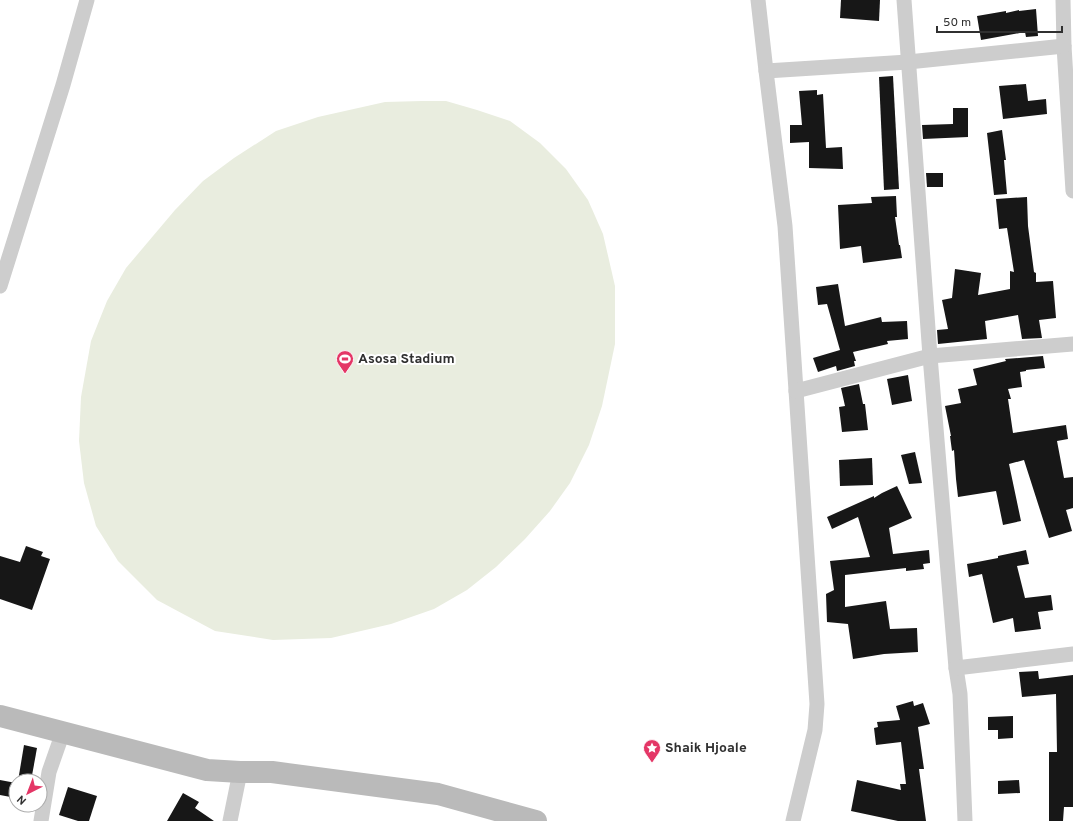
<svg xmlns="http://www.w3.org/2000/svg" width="1073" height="821" font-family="Overpass,sans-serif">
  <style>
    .green { fill: #e9eddf }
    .building { fill: #171717 }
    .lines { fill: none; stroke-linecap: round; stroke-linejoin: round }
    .street { stroke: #cdcdcd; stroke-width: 15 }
    .secondary { stroke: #bababa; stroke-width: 22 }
    .labels { text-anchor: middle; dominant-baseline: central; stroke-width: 4; stroke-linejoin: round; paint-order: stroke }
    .poi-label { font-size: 14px; font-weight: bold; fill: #303030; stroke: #fff; text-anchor: start }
  </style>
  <rect width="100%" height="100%" fill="#fff"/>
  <polygon class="green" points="422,101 446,101 477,110 510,121 540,143 566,169 588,200 603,234 615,286 615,344 602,406 589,445 570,483 550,511 525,539 496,567 467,590 434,609 391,624 331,638 273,640 215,631 157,600 118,561 96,526 84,483 79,441 81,397 91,341 107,301 126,268 175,210 203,181 234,158 276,131 318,117 385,102"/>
  <g class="building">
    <polygon points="841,0 880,0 879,21 840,18"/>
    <polygon points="1036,9 1038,36 1026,37 1025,32 981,40 977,16 1006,11 1006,13 1019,10 1019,11"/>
    <polygon points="893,76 899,189 884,190 879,77"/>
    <polygon points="1026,84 1028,101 1046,99 1047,114 1003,119 999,86"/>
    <polygon points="817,90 817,95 823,94 826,148 842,147 843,169 809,168 809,142 790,143 790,125 802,125 799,91"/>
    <polygon points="953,108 968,108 968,137 923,139 922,125 953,124"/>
    <polygon points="1002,130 1006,160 1004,160 1007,194 994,195 987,133"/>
    <polygon points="926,173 943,173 943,187 927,187"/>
    <polygon points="896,196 897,217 895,217 899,245 900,245 902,258 863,263 861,246 840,249 838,205 872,203 871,197"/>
    <polygon points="1027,197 1028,226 1034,272 1036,273 1036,282 1053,281 1056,318 1039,320 1042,338 1022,339 1018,315 985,321 987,339 938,344 937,330 948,329 942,300 952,298 955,269 981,273 978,295 1010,289 1010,271 1014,272 1007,228 999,229 996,199"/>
    <polygon points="838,284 845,326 881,317 882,322 907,321 908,339 887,341 888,344 853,352 856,361 854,361 855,366 837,371 836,366 818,372 813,358 840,350 827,304 818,305 816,287"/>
    <polygon points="1043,356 1045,368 1026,370 1026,371 1020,372 1022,387 1008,389 1011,399 1008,399 1013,433 1066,425 1068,439 1057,441 1064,478 1073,477 1073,508 1066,510 1072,531 1049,538 1024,460 1009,464 1021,521 1003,525 996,491 958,497 956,479 954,450 952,451 950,436 951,436 945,406 961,403 958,389 977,385 973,369 1006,361 1005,359"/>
    <polygon points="908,375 912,401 892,405 887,379"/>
    <polygon points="859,384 863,404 865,404 868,430 842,432 839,407 845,406 841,388"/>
    <polygon points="915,452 922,483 909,484 901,455"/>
    <polygon points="872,458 873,485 840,486 839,460"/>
    <polygon points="897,486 912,518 889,528 893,554 929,550 930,563 923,564 924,569 906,571 906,568 845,575 845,607 886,601 890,629 917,628 918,652 884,654 853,659 848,624 827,622 826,594 834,590 830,561 870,557 858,517 832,529 827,517 874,496 874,498 882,493"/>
    <polygon points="26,546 43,552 41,556 50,559 32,610 0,599 0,556 20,562"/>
    <polygon points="1026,550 1029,564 1017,566 1025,598 1051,595 1053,610 1038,612 1041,629 1015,632 1013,618 993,623 982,574 969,577 967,564 998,558 998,556"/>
    <polygon points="1038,671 1039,679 1073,675 1073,807 1064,807 1063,821 1049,821 1049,752 1057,752 1056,694 1022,697 1019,672"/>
    <polygon points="913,701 914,706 923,703 930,724 918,727 924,769 919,769 926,821 898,821 851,811 857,780 901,790 900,784 906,784 901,742 876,745 874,728 878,727 877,722 900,720 896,706"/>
    <polygon points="1013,716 1013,738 998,739 998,730 988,730 988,717"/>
    <polygon points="24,745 37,748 31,781 18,781"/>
    <polygon points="0,780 16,783 16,798 0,795"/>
    <polygon points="1019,780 1020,793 998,794 998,781"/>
    <polygon points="68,787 97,796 89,821 78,821 59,815"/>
    <polygon points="183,793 199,802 195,808 214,821 167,821"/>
  </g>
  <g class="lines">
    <g class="street">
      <polyline points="758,0 766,71 785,226 817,704 815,730 793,821"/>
      <polyline points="904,0 930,356 956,668 960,694 965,821"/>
      <polyline points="1063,0 1064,46 1073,191"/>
      <polyline points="766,71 908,62 1064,46"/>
      <polyline points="0,286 63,85 87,0"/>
      <polyline points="796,391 930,356 1073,344"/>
      <polyline points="956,668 1073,654"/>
      <polyline points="41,821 49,772 63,732"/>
      <polyline points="230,821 240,772"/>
    </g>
    <polyline class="secondary" points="0,716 207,770 240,772 272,772 438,794 536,821"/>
  </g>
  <defs>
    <g id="stadium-pin" transform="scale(0.9)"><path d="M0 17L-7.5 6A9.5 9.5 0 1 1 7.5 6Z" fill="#e43666" stroke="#fff"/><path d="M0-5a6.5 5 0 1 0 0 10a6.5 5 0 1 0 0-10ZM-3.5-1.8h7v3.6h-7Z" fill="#fff"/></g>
    <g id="sight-pin" transform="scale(0.9)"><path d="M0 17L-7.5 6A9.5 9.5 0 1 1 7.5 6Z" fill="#e43666" stroke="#fff"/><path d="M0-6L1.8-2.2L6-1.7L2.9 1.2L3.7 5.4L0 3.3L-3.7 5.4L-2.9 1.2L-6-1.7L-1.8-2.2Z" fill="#fff"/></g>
  </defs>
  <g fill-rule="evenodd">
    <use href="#stadium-pin" x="345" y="359"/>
    <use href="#sight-pin" x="652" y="748"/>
  </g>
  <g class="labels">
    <g class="poi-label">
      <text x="358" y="359">Asosa Stadium</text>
      <text x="665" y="748">Shaik Hjoale</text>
    </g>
  </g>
  <g transform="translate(28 793) rotate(222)"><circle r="19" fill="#ffffff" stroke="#acacac"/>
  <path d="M0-3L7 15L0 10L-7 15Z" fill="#e43666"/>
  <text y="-6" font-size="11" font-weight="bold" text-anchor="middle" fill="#303030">N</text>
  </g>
  <path d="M937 26v6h125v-6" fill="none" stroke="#303030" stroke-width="2"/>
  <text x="943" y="26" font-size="12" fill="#303030" stroke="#ffffff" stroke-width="3" paint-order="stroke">50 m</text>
</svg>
